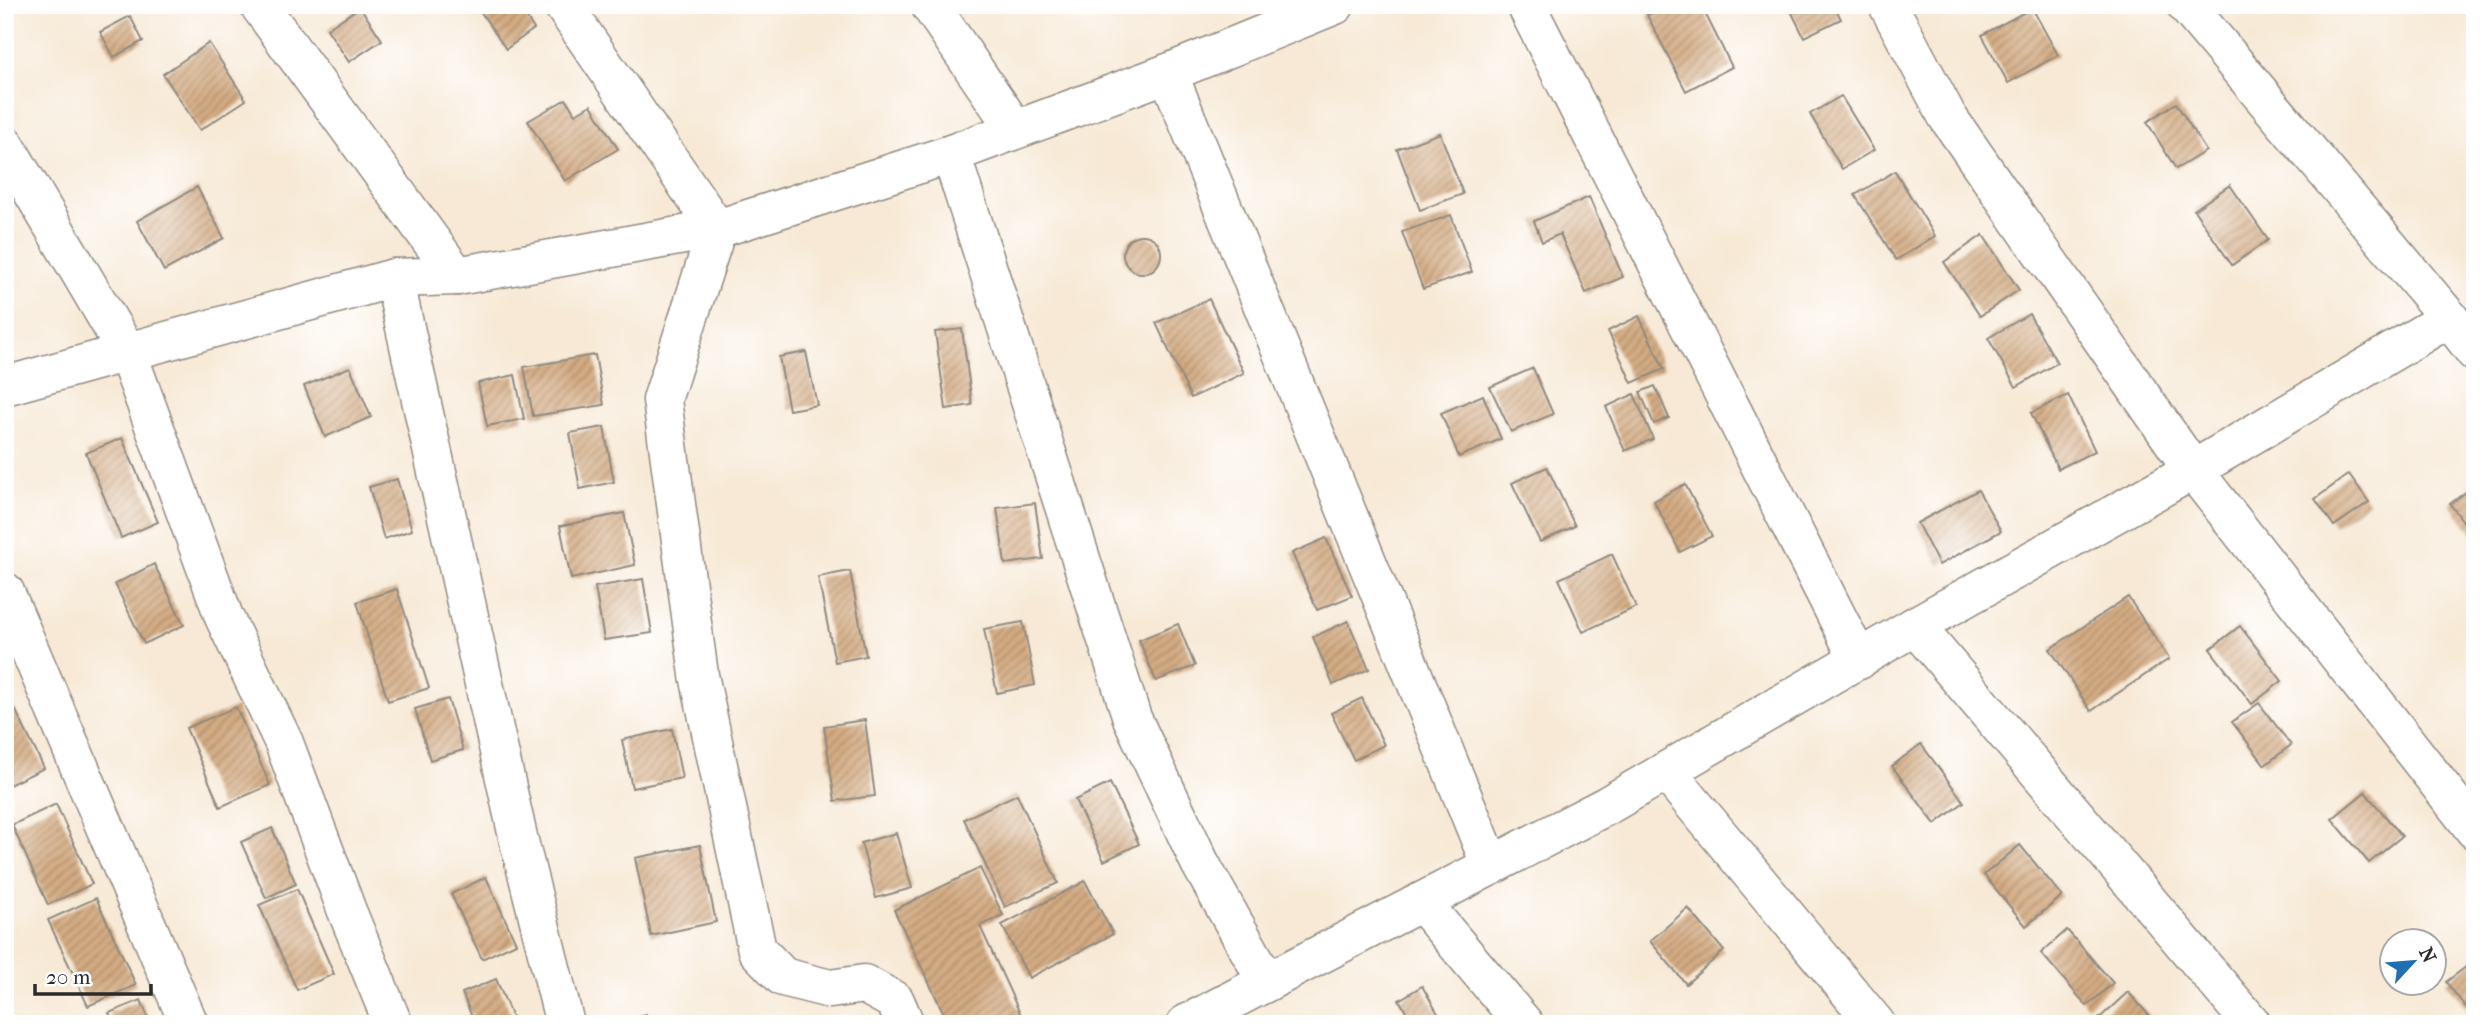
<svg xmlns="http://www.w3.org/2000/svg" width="2480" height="1029" font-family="'IM FELL French Canon',serif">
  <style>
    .building { fill: url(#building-hatch) }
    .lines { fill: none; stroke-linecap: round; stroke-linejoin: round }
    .minor-casing { stroke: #918a80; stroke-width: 41 }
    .tertiary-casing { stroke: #918a80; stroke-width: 41 }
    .minor { stroke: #fff; stroke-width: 38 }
    .tertiary { stroke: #fff; stroke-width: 38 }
  </style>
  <defs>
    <pattern id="building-hatch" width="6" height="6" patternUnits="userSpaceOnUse" patternTransform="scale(1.75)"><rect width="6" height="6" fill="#d4ac83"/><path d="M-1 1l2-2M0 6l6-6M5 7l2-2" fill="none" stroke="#ac8c6b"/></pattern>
  </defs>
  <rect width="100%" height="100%" fill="#fff"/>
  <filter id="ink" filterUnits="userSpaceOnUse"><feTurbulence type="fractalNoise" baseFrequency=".0143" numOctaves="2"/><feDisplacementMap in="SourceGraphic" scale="14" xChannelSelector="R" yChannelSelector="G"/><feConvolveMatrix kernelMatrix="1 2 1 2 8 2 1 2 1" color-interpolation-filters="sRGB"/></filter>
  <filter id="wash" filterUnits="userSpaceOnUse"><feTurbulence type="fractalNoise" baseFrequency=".00686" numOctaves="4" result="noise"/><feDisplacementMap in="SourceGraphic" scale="28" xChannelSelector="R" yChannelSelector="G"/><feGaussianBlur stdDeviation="1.57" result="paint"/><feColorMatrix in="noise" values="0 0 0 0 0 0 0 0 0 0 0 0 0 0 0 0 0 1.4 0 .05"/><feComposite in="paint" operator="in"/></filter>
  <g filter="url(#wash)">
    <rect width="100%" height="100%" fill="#f7e9d6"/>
    <g id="blocks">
      <g class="building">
        <polygon points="476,5 518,5 534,29 506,49"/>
        <polygon points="1667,5 1701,5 1732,67 1686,91 1647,15"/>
        <polygon points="1788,5 1834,5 1841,19 1804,37"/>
        <polygon points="360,7 382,40 349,62 327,29"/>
        <polygon points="2032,8 2058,55 2008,83 1982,35"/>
        <polygon points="130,16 143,41 114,57 100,32"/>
        <polygon points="209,43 246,100 200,130 163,74"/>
        <polygon points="1841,96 1874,150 1842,169 1810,114"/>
        <polygon points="566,99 575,114 591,105 618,149 565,181 528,121"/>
        <polygon points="2176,103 2206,151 2176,169 2147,122"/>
        <polygon points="1440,133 1463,194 1420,210 1397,149"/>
        <polygon points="1895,171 1935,236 1896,260 1855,195"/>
        <polygon points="2230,185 2268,240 2232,265 2194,210"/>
        <polygon points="197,187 224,238 164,271 137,221"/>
        <polygon points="1589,197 1623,277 1586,293 1560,234 1542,242 1534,221"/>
        <polygon points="1451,215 1472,272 1423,289 1402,232"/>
        <circle cx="1142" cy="254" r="19"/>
        <polygon points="1983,235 2019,290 1980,316 1944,262"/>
        <polygon points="1209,299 1244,373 1191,398 1156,323"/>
        <polygon points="2029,314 2057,363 2016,387 1988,338"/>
        <polygon points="1639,316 1664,369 1632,383 1608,331"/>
        <polygon points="962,329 972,405 946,409 935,332"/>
        <polygon points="806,352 817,405 789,410 779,357"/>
        <polygon points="595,355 604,405 533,416 524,367"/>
        <polygon points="350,367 371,417 325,437 304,386"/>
        <polygon points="1533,368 1553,414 1511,432 1490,387"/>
        <polygon points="515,375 524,419 487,426 478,383"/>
        <polygon points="1655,386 1669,418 1654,424 1640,392"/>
        <polygon points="1634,394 1653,439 1625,451 1606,407"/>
        <polygon points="1483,395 1501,439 1459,457 1441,413"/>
        <polygon points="2068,395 2095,451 2058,469 2031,413"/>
        <polygon points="604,427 614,482 580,489 570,433"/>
        <polygon points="122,438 158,522 121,538 86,453"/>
        <polygon points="1547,467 1575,526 1540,542 1512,483"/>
        <polygon points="2349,474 2369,502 2334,526 2315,499"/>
        <polygon points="397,479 412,530 384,539 369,487"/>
        <polygon points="1685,484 1712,536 1680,552 1654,501"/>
        <polygon points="2475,485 2475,537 2450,504"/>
        <polygon points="1978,490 2001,531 1939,565 1917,523"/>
        <polygon points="1035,503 1043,559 1005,564 997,508"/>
        <polygon points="624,513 635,565 571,579 560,526"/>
        <polygon points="1326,538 1352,596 1317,610 1292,553"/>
        <polygon points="1612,554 1636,607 1583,632 1559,579"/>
        <polygon points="154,564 184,625 144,644 115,584"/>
        <polygon points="850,571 866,656 835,662 818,577"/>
        <polygon points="643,579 652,633 604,640 595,587"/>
        <polygon points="397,589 429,688 388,701 357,602"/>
        <polygon points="2128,597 2169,659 2091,711 2050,649"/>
        <polygon points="1348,621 1369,669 1333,685 1313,637"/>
        <polygon points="1023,622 1035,685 997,693 984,629"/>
        <polygon points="1178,624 1195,666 1156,681 1139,640"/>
        <polygon points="2240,626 2282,681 2252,704 2210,649"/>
        <polygon points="1362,698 1384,745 1354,760 1331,713"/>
        <polygon points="448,699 463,750 430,760 415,709"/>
        <polygon points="2259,703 2291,745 2265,765 2232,722"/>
        <polygon points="236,707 270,785 220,807 186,728"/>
        <polygon points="15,709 44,768 5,787 5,714"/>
        <polygon points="865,720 875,796 835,801 824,726"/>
        <polygon points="672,729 682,778 632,788 622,740"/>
        <polygon points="1921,744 1964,802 1935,824 1892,766"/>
        <polygon points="1110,783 1139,844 1104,861 1075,800"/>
        <polygon points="2365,792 2402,836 2369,863 2332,819"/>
        <polygon points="1017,794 1058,883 1005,907 964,819"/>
        <polygon points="56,804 92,884 48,905 12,825"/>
        <polygon points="272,828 296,884 266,898 241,842"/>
        <polygon points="896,833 912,888 876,898 861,843"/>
        <polygon points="700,845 716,922 651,936 635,858"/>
        <polygon points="2020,845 2062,896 2026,926 1984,875"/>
        <polygon points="980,868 1003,915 980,926 1023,1020 1016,1024 949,1024 894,910"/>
        <polygon points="486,877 516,943 482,959 451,894"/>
        <polygon points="1085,881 1113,934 1029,978 1002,925"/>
        <polygon points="297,889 334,974 297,990 259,905"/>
        <polygon points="96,898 136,985 88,1006 48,920"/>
        <polygon points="1688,908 1724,951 1686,984 1650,941"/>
        <polygon points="2067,930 2113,983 2087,1006 2041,953"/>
        <polygon points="2475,960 2475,1019 2446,982"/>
        <polygon points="496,979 515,1024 475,1024 462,993"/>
        <polygon points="1422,986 1444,1024 1414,1024 1399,1000"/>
        <polygon points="2128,992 2157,1024 2093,1024"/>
        <polygon points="141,1000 151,1024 114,1024 109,1013"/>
        <polygon points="646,1014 649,1024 619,1024"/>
      </g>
    </g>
  </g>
  <g filter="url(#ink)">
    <use href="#blocks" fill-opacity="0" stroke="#918a80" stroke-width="2"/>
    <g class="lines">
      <g class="minor-casing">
        <g id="minor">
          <polyline points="259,5 457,276"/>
          <polyline points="563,5 717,229 662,400 699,675 757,950 783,977 830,989 864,984 895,1001 905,1024"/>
          <polyline points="930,5 1015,129"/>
          <polyline points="1526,5 1859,660"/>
          <polyline points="1888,5 1947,116 2193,470 2475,830"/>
          <polyline points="1168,73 1491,866"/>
          <polyline points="5,145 127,352 224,617 284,743 347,911 393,1024"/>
          <polyline points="951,154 1132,718 1200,863 1267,982"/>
          <polyline points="394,278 518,837 565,1024"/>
          <polyline points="5,386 394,278 457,276 717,229 951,154 1168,73 1335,5"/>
          <polyline points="5,592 189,1024"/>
          <polyline points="1915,626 2252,1024"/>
          <polyline points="1666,771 1876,1024"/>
          <polyline points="1421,902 1524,1024"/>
        </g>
      </g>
      <g class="tertiary-casing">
        <g id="tertiary">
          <polyline points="2186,5 2449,318 2475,352"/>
          <polyline points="1186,1024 1608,805 1915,626 2193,470 2449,318"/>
        </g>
      </g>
      <use href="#minor" class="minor"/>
      <use href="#tertiary" class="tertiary"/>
    </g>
  </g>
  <rect width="2480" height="1029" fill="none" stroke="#fff" stroke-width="28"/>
  <g transform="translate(2413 962) rotate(64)"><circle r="33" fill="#ffffff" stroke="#aaaaaa" stroke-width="2"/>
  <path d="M0-5L12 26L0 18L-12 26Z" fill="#1f6fb2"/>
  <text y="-10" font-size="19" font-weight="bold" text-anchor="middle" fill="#2b2b2b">N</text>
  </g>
  <path d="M35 984v10h116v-10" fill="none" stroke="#2b2b2b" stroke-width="3.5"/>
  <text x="46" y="984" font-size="21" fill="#2b2b2b" stroke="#ffffff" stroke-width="5" paint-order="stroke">20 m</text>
</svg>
